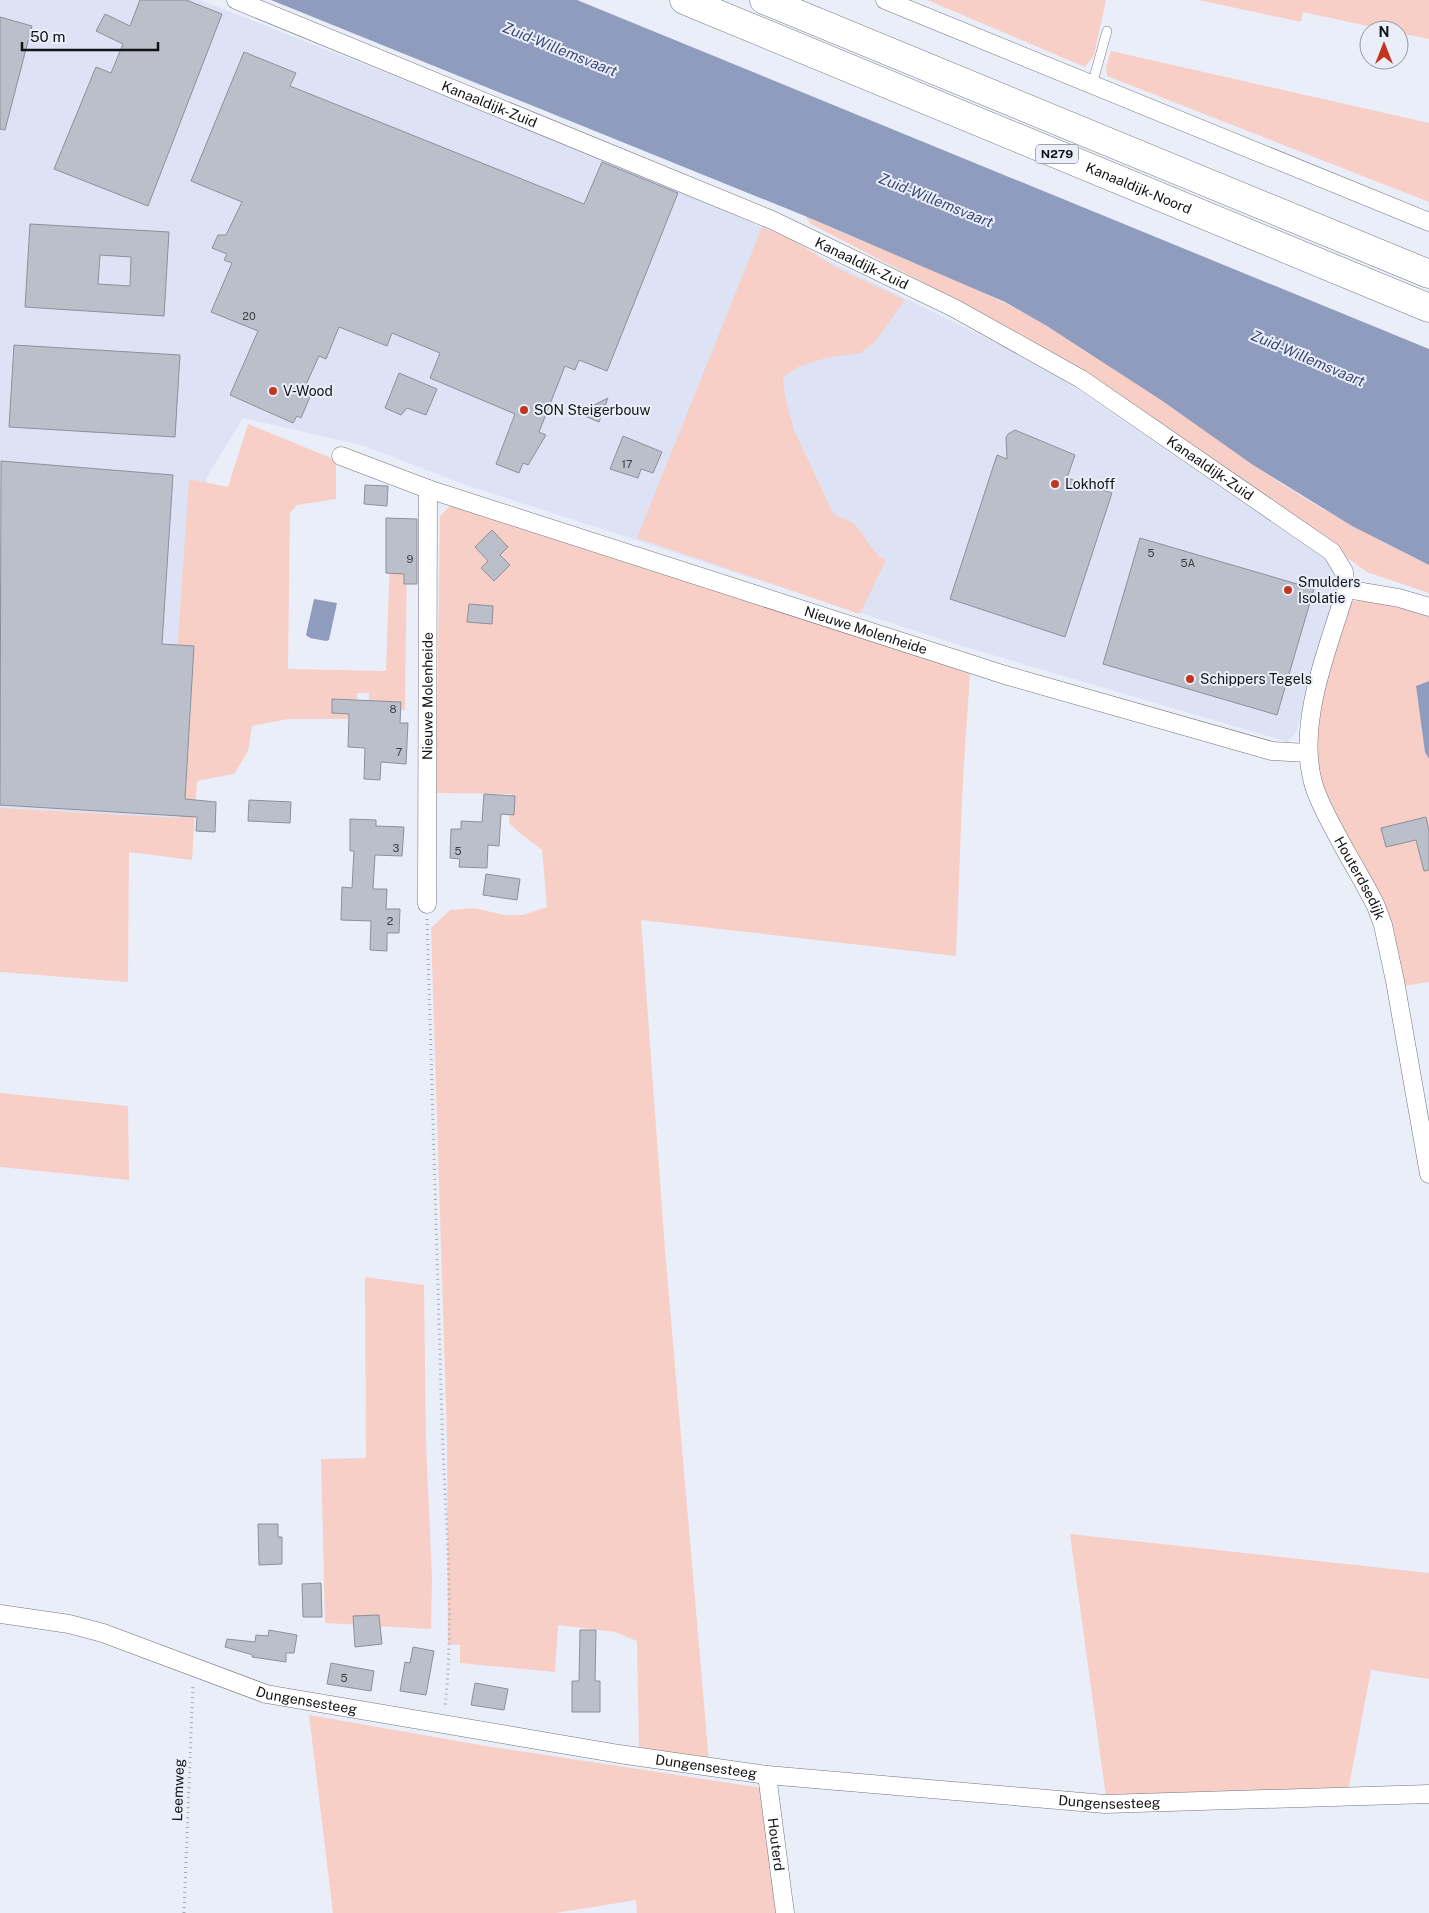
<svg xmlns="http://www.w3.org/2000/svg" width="1429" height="1913" font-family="'Public Sans',sans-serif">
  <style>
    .built { fill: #dde3f5 }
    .green { fill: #f8cfc7 }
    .water { fill: #909cbd }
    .building { fill: #bbbfca; stroke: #8c909a; fill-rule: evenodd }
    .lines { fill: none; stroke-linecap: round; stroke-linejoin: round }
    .service-casing { stroke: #72757f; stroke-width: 10 }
    .minor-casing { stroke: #72757f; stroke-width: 19 }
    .trunk-casing { stroke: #72757f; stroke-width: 29 }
    .path { stroke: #a6a9b1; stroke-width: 3; stroke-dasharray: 1 4; stroke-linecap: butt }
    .service { stroke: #fff; stroke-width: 9 }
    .minor { stroke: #fff; stroke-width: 18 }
    .trunk { stroke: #fff; stroke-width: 28 }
    .poi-dot { fill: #c1361e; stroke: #eaeef9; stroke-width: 2 }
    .labels { text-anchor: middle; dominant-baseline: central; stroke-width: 4; stroke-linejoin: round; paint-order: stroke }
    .number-label { font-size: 11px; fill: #3c3e44 }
    .shield { fill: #eaeef9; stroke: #53555b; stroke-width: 1 }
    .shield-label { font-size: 12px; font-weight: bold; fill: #121317 }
    .street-label { font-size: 14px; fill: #121317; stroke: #eaeef9 }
    .poi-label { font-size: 14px; fill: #121317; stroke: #eaeef9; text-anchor: start }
    .water-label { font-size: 15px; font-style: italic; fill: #394876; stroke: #eaeef9 }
  </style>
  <rect width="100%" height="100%" fill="#eaeef9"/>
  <polygon class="built" points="0,0 200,0 685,190 1045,367 1329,562 1338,587 1296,732 1288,742 962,646 466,485 361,445 243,418 207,477 180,839 0,817"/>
  <g class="green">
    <polygon points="927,0 1106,0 1094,55 1085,67"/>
    <polygon points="1199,0 1429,0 1429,39 1399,33 1399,30 1386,30 1303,12 1301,22"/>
    <polygon points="1111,51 1429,123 1429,202 1107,76 1106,67"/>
    <path d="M805 216C885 253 969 281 1046 325 1118 366 1184 417 1252 464 1308 503 1368 535 1429 565V593L1367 572 1095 379 961 302 811 224Z"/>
    <path d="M762 227 795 241 837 268 905 300 875 342 860 353 826 358 800 366 783 377 785 396 794 430 833 513C839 518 848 519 854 524 866 535 871 553 886 560L860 614 637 538Z"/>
    <polygon points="248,424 336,460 336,499 297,505 290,513 288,669 386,671 390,555 407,555 405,710 369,708 369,693 357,693 356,719 288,719 252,726 248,751 234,774 197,781 192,860 129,852 128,982 0,972 0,808 179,818 174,699 189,479 228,487"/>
    <polygon points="452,504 859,635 970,674 963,778 956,956 641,920 665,1250 709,1762 639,1752 637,1641 615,1632 558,1625 555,1672 460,1663 460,1645 448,1644 447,1438 431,928 450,910 474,908 504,915 523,915 547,907 542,850 521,834 509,823 512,794 436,793 440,516"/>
    <polygon points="1352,601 1381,601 1429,613 1429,681 1417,686 1425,751 1429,759 1429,982 1403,986 1339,830 1318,772 1318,729 1322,702 1346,607"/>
    <polygon points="0,1093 128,1106 129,1180 0,1167"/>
    <polygon points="365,1277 424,1285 426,1442 432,1578 431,1629 325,1623 321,1459 366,1458"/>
    <polygon points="1070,1534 1429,1573 1429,1679 1371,1670 1348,1792 1106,1797"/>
    <polygon points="309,1715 486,1746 763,1788 779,1913 637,1913 636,1900 556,1913 333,1913"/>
  </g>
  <g class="water">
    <polygon points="271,0 577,0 1429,349 1429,565 1352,526 1253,465 1161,400 1047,326 1005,302 805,216"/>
    <polygon points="314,599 337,603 329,640 326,641 310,638 306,635"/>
    <polygon points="1429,681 1429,759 1425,752 1416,686"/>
  </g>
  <g class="building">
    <polygon points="140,0 186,0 222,14 148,206 54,169 96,67 111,73 123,44 96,31 105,14 130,26"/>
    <polygon points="0,17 32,26 5,130 0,129"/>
    <polygon points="244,52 296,73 290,86 584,204 602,162 678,193 607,371 579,360 575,370 565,366 539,432 546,435 528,465 523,463 519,473 496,464 515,414 430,378 440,353 392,333 387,346 339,327 326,359 319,356 304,389 312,392 301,418 297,416 293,423 230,395 258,331 211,312 232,263 224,260 227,254 212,248 218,235 226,235 242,202 191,181"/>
    <path d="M30 224 169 232 164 316 25 307ZM100 255 131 257 130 286 98 284Z"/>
    <polygon points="14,345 180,355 175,437 9,427"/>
    <polygon points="399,373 437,389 426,415 407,408 401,415 385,408"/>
    <polygon points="608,398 599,422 578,413"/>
    <polygon points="1015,430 1075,455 1067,478 1112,493 1065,637 950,599 997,455 1007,459 1006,438 1008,434"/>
    <polygon points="623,436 662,452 653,473 641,469 638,478 610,469"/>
    <polygon points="1,461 173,475 162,644 194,646 185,799 216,802 215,832 196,831 197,817 0,805"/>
    <polygon points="365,485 388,486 387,506 364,504"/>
    <polygon points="386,518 417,519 417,584 404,584 404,574 386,573"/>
    <polygon points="492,530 508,547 500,555 510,565 494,581 481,568 488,561 475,547"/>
    <polygon points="1140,538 1314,589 1277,715 1103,664"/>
    <polygon points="469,604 493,606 492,624 467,622"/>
    <polygon points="332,699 401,702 400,723 408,723 406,764 381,762 380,780 364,779 365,748 348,747 349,714 332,713"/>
    <polygon points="484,794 515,796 514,815 501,814 499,846 488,845 487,868 459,867 460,859 450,858 451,829 461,829 461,821 482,822"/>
    <polygon points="249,800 291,802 290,823 248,821"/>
    <polygon points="1426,817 1429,831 1429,870 1424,871 1416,840 1386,847 1381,828"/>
    <polygon points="350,819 376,820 376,826 404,827 402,856 375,855 373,889 387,889 386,909 400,909 399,933 387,933 387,951 370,950 371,921 341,920 342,887 352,888 354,851 350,851"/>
    <polygon points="486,874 520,879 517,900 483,895"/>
    <polygon points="258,1524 278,1524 278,1537 282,1537 282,1564 259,1565"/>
    <polygon points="321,1583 322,1617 303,1617 302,1584"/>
    <polygon points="379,1615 382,1644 355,1647 353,1616"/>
    <polygon points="269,1630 297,1635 294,1653 286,1653 286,1662 252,1657 253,1655 225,1647 227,1639 255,1642 256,1635 268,1636"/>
    <polygon points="580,1630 596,1630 595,1681 600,1681 600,1712 572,1712 572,1681 579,1681"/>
    <polygon points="413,1647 434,1651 426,1695 400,1691 405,1662 410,1663"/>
    <polygon points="331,1663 374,1671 371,1691 327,1684"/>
    <polygon points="475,1683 508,1689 504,1710 471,1705"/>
  </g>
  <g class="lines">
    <g class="service-casing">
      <polyline id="service" points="1092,85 1107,31"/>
    </g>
    <g class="minor-casing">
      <g id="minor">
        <path id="s1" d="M236 0 772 220 954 308 1081 379 1332 552 1344 572 1346 589C1328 651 1290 736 1319 799 1335 836 1358 870 1376 906L1383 925 1395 981 1429 1174"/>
        <polyline points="885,0 1429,222"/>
        <polyline points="341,456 428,489"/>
        <polyline points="1346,589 1399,598 1429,607"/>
        <path id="s2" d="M427 904 428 489 1005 675 1272 751 1307 753"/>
        <path id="s3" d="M0 1614 69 1624 103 1633 266 1694 619 1754 767 1775 1105 1804 1429 1794"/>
        <path id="s4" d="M767 1775 785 1913"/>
      </g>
    </g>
    <g class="trunk-casing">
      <g id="trunk">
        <path id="s5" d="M684 0 1429 308"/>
        <polyline points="764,0 1429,274"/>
      </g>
    </g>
    <g class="path">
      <path d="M427 919C432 1087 437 1255 442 1423 445 1518 455 1613 445 1708"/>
      <polyline points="184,1913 193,1684"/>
    </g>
    <use href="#service" class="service"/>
    <use href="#minor" class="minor"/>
    <use href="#trunk" class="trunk"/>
  </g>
  <g class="poi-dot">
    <circle cx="273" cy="391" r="5"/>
    <circle cx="524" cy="410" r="5"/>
    <circle cx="1055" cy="484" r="5"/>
    <circle cx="1288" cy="590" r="5"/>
    <circle cx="1190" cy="679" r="5"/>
  </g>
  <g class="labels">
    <g class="number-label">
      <text x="249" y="316">20</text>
      <text x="627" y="464">17</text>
      <text x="1151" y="553">5</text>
      <text x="410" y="559">9</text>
      <text x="1188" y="563">5A</text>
      <text x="393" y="709">8</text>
      <text x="399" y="752">7</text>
      <text x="396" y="848">3</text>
      <text x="458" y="851">5</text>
      <text x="390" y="921">2</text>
      <text x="344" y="1678">5</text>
    </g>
    <rect class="shield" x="1036" y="144.5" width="42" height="19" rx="4"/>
    <g class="shield-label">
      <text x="1057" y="154">N279</text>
    </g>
    <g class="street-label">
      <text stroke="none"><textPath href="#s1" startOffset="274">Kanaaldijk-Zuid</textPath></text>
      <text stroke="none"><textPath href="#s5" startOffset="492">Kanaaldijk-Noord</textPath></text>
      <text stroke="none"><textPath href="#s1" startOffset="679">Kanaaldijk-Zuid</textPath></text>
      <text stroke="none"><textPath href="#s1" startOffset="1084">Kanaaldijk-Zuid</textPath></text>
      <text stroke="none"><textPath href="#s2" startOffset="875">Nieuwe Molenheide</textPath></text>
      <text stroke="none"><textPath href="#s2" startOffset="208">Nieuwe Molenheide</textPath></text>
      <text stroke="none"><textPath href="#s1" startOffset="1578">Houterdsedijk</textPath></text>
      <text stroke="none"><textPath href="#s3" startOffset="320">Dungensesteeg</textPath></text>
      <text stroke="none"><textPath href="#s3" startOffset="725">Dungensesteeg</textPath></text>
      <text transform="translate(178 1790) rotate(-88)">Leemweg</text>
      <text stroke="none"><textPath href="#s3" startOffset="1130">Dungensesteeg</textPath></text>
      <text stroke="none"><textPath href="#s4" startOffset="70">Houterd</textPath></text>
    </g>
    <g class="poi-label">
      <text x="283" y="391">V-Wood</text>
      <text x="534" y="410">SON Steigerbouw</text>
      <text x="1065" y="484">Lokhoff</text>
      <text x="1298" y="582">Smulders<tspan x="1298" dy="16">Isolatie</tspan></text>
      <text x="1200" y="679">Schippers Tegels</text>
    </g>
    <g class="water-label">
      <text transform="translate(560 49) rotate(22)">Zuid-Willemsvaart</text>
      <text transform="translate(936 200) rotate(22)">Zuid-Willemsvaart</text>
      <text transform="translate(1308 358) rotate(23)">Zuid-Willemsvaart</text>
    </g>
  </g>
  <g transform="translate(1384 45)"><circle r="24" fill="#eaeef9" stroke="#94969f"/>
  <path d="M0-4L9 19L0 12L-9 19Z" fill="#c1361e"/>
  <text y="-8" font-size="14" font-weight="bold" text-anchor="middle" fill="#121317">N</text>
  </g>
  <path d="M22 42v8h136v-8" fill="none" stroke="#121317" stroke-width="2.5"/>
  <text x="30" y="42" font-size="15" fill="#121317" stroke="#eaeef9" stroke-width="4" paint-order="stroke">50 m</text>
</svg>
